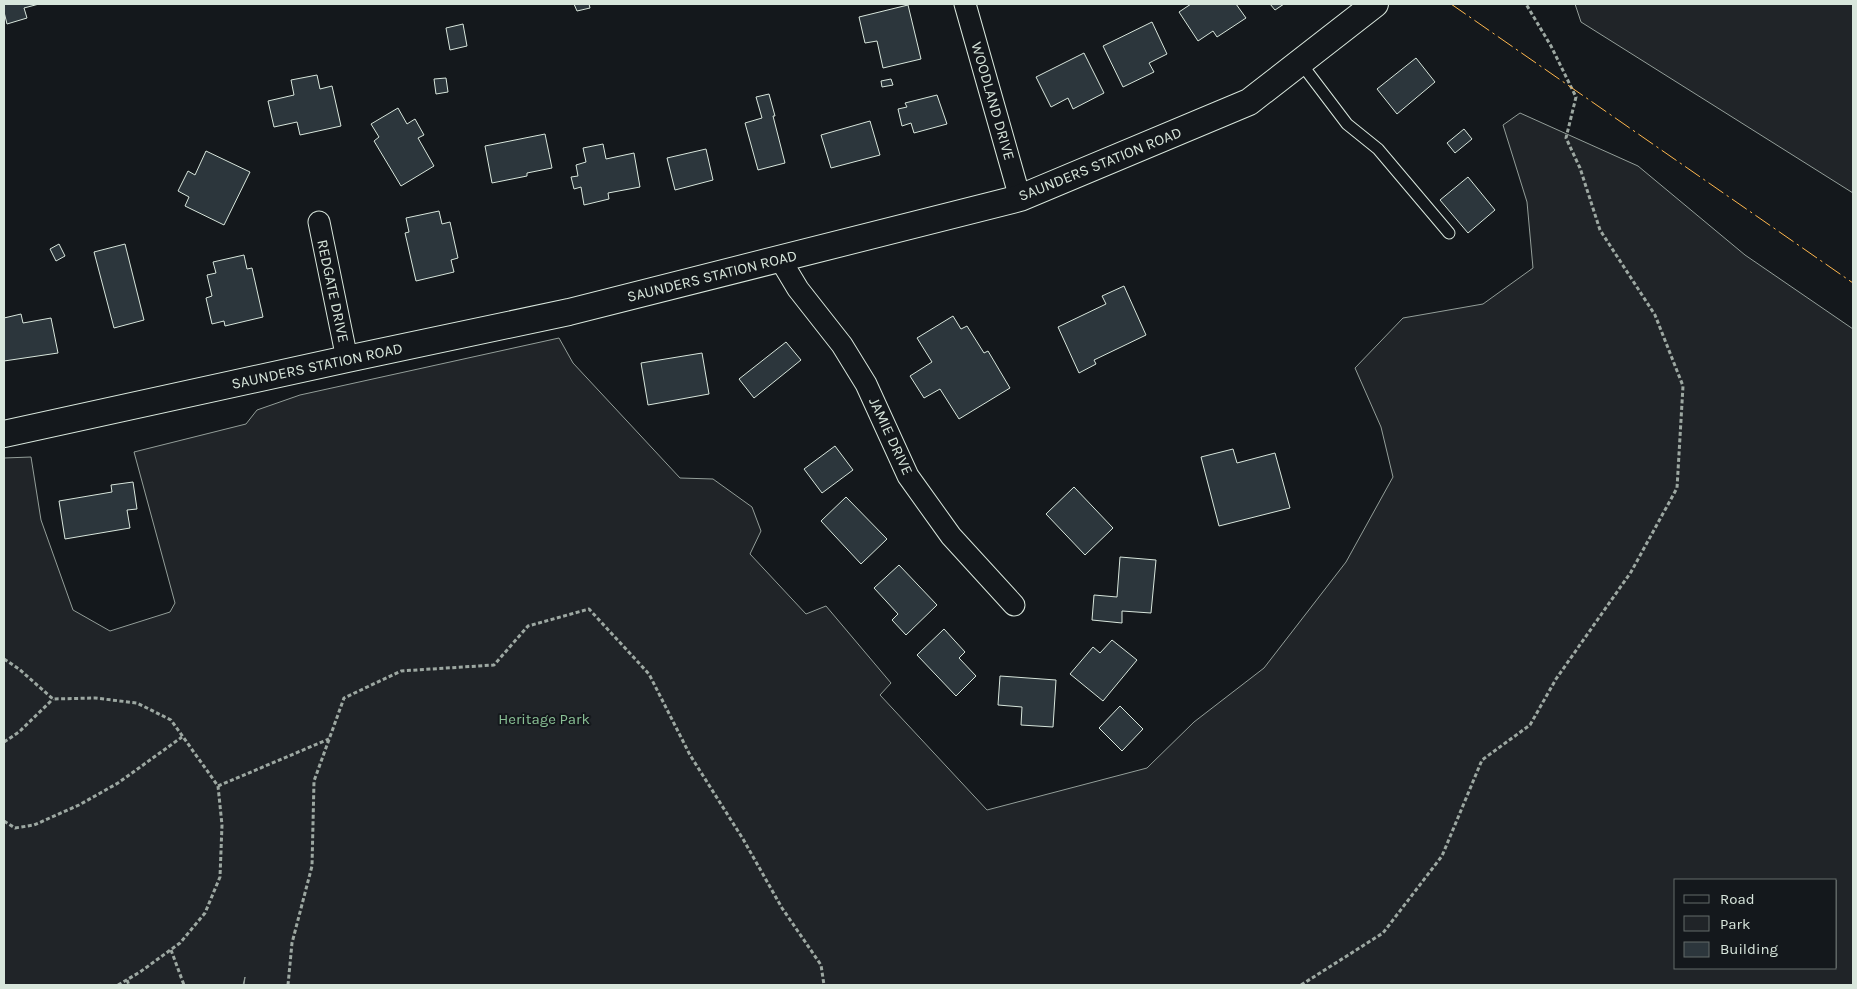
<svg xmlns="http://www.w3.org/2000/svg" width="1857" height="989" font-family="Karla,sans-serif">
  <style>
    .green { fill: #202428; stroke: #939e99; fill-rule: evenodd }
    .building { fill: #2c363c; stroke: #d8e6dc }
    .lines { fill: none; stroke-linecap: round; stroke-linejoin: round }
    .service-casing { stroke: #d8e6dc; stroke-width: 13 }
    .minor-casing { stroke: #d8e6dc; stroke-width: 23 }
    .tertiary-casing { stroke: #d8e6dc; stroke-width: 28 }
    .path { stroke: #9da8a2; stroke-width: 3; stroke-dasharray: 4 2.5; stroke-linecap: butt }
    .service { stroke: #14181c; stroke-width: 11 }
    .minor { stroke: #14181c; stroke-width: 21 }
    .tertiary { stroke: #14181c; stroke-width: 26 }
    .power { stroke: #ffb74d; stroke-width: 1; stroke-dasharray: 18 4 2.5 4; stroke-linecap: butt }
    .labels { text-anchor: middle; dominant-baseline: central; stroke-width: 4; stroke-linejoin: round; paint-order: stroke }
    .street-label { font-size: 15px; fill: #d8e6dc; stroke: #14181c }
    .park-label { font-size: 15px; fill: #8ac095; stroke: #14181c }
  </style>
  <rect width="100%" height="100%" fill="#14181c"/>
  <g class="green">
    <polygon points="1575,4 1853,4 1853,193 1581,22"/>
    <path d="M1520 113 1638 166 1745 255 1853 329V985H244L245 977 243 985H4V458L31 457 41 520 73 610 110 631 170 612 175 603 134 452 246 424 257 410 300 395 559 338 573 363 680 478 713 479 752 507 761 531 750 554 806 614 826 606 891 683 880 695 987 810 1147 768 1194 722 1264 668 1346 562 1393 477 1381 427 1355 368 1403 318 1483 304 1533 268 1527 202 1503 125ZM1836 880V968H1676V880Z"/>
  </g>
  <g class="building">
    <polygon points="4,4 39,4 24,8 27,18 7,24 4,12"/>
    <polygon points="574,4 589,4 590,8 577,11"/>
    <polygon points="1191,4 1236,4 1246,18 1217,37 1213,31 1198,41 1179,12"/>
    <polygon points="1270,4 1284,4 1275,10"/>
    <polygon points="908,5 921,59 883,68 877,41 865,43 859,17"/>
    <polygon points="1152,22 1167,54 1149,63 1154,72 1123,87 1103,46"/>
    <polygon points="463,24 467,46 450,50 446,28"/>
    <polygon points="1084,53 1104,93 1073,109 1068,98 1051,107 1036,77"/>
    <polygon points="1416,58 1435,82 1397,114 1377,89"/>
    <polygon points="317,75 320,89 332,86 341,126 300,135 297,122 274,127 268,101 294,95 291,80"/>
    <polygon points="446,78 448,92 436,94 434,79"/>
    <polygon points="891,79 893,85 882,87 881,81"/>
    <polygon points="769,94 775,116 773,116 785,163 758,170 745,123 762,118 756,97"/>
    <polygon points="937,95 947,124 914,133 911,123 902,126 898,109 907,107 905,103"/>
    <polygon points="398,108 407,124 415,119 424,135 418,138 434,166 401,186 374,141 379,137 371,124"/>
    <polygon points="870,121 880,155 831,168 821,135"/>
    <polygon points="1464,129 1472,139 1455,153 1447,143"/>
    <polygon points="545,134 552,168 527,173 527,176 492,183 485,146"/>
    <polygon points="603,144 606,159 634,153 640,187 608,193 609,199 584,205 581,187 574,189 571,177 578,176 576,165 586,162 583,148"/>
    <polygon points="706,149 713,180 675,190 667,158"/>
    <polygon points="206,151 250,172 224,225 185,206 189,197 178,191 188,171 195,175"/>
    <polygon points="1468,177 1495,210 1468,233 1440,200"/>
    <polygon points="439,211 442,224 450,222 458,258 451,260 454,272 416,281 405,233 409,232 406,218"/>
    <polygon points="59,244 65,256 56,261 50,249"/>
    <polygon points="125,244 144,320 114,328 94,252"/>
    <polygon points="244,255 247,269 252,268 263,317 225,326 224,321 212,324 206,298 212,296 207,275 216,273 213,262"/>
    <polygon points="1124,286 1146,335 1094,360 1096,364 1079,373 1058,327 1106,304 1102,296"/>
    <polygon points="21,314 23,323 51,318 58,353 4,361 4,318"/>
    <polygon points="953,316 961,329 967,326 984,353 988,351 1010,388 959,419 940,389 924,398 910,376 932,362 917,338"/>
    <polygon points="786,342 801,360 754,398 739,379"/>
    <polygon points="702,353 709,394 648,405 641,363"/>
    <polygon points="835,446 853,470 822,493 804,469"/>
    <polygon points="1233,449 1237,463 1275,453 1290,508 1219,526 1201,457"/>
    <polygon points="133,482 137,509 127,510 130,528 65,539 59,501 112,492 111,485"/>
    <polygon points="1074,487 1113,528 1085,555 1046,514"/>
    <polygon points="846,497 887,539 861,564 821,521"/>
    <polygon points="1120,557 1156,560 1151,613 1122,611 1122,623 1092,620 1094,595 1117,597"/>
    <polygon points="899,565 937,605 906,635 892,620 898,614 874,588"/>
    <polygon points="944,629 965,652 959,658 976,676 956,696 917,655"/>
    <polygon points="1112,640 1137,660 1103,701 1070,674 1093,647 1100,653"/>
    <polygon points="1000,676 1056,680 1053,727 1021,725 1022,707 998,705"/>
    <polygon points="1120,706 1143,729 1122,751 1099,728"/>
  </g>
  <g class="lines">
    <g class="service-casing">
      <polyline id="service" points="1300,62 1347,124 1378,149 1449,233"/>
    </g>
    <g class="minor-casing">
      <g id="minor">
        <polyline points="965,4 1020,198"/>
        <polyline points="319,222 347,359"/>
        <polyline points="780,259 798,289 842,345 866,384 908,476 951,536 1014,605"/>
      </g>
    </g>
    <g class="tertiary-casing">
      <polyline id="tertiary" points="4,434 347,359 569,312 1020,198 1249,102 1375,4"/>
    </g>
    <g class="path">
      <polyline points="4,659 19,669 53,699 95,698 137,703 171,720 218,786 222,825 220,877 205,913 180,943 140,972 118,985"/>
      <polyline points="4,742 19,732 53,699"/>
      <polyline points="218,786 329,739"/>
      <polyline points="4,821 15,828 34,825 79,805 118,783 182,737"/>
      <polyline points="171,950 184,985"/>
      <polyline points="127,980 129,985"/>
      <polyline points="288,985 292,943 312,866 314,781 344,698 401,671 494,665 528,626 589,609 649,674 690,755 743,839 782,908 821,965 824,985"/>
      <polyline points="1301,985 1383,933 1442,856 1482,760 1530,725 1556,679 1631,572 1677,488 1683,386 1655,315 1600,230 1580,168 1566,138 1576,97 1551,46 1526,4"/>
    </g>
    <use href="#service" class="service"/>
    <use href="#minor" class="minor"/>
    <use href="#tertiary" class="tertiary"/>
    <polyline class="power" points="1451,4 1853,283"/>
  </g>
  <g class="labels">
    <g class="street-label">
      <text transform="translate(993 101) rotate(74)">WOODLAND DRIVE</text>
      <text transform="translate(1100 164) rotate(-22)">SAUNDERS STATION ROAD</text>
      <text transform="translate(712 276) rotate(-14)">SAUNDERS STATION ROAD</text>
      <text transform="translate(333 291) rotate(78)">REDGATE DRIVE</text>
      <text transform="translate(317 366) rotate(-12)">SAUNDERS STATION ROAD</text>
      <text transform="translate(891 436) rotate(65)">JAMIE DRIVE</text>
    </g>
    <g class="park-label">
      <text x="544" y="719">Heritage Park</text>
    </g>
  </g>
  <rect width="1857" height="989" fill="none" stroke="#d8e6dc" stroke-width="10"/>
  <rect x="1674" y="879" width="162" height="90" fill="#14181c" stroke="#626a69"/>
  <rect x="1684" y="895" width="25" height="8" fill="#14181c" stroke="#626a69"/>
  <text x="1720" y="904" font-size="15" fill="#d8e6dc">Road</text>
  <rect x="1684" y="916" width="25" height="15" fill="#202428" stroke="#626a69"/>
  <text x="1720" y="929" font-size="15" fill="#d8e6dc">Park</text>
  <rect x="1684" y="942" width="25" height="15" fill="#2c363c" stroke="#626a69"/>
  <text x="1720" y="954" font-size="15" fill="#d8e6dc">Building</text>
</svg>
